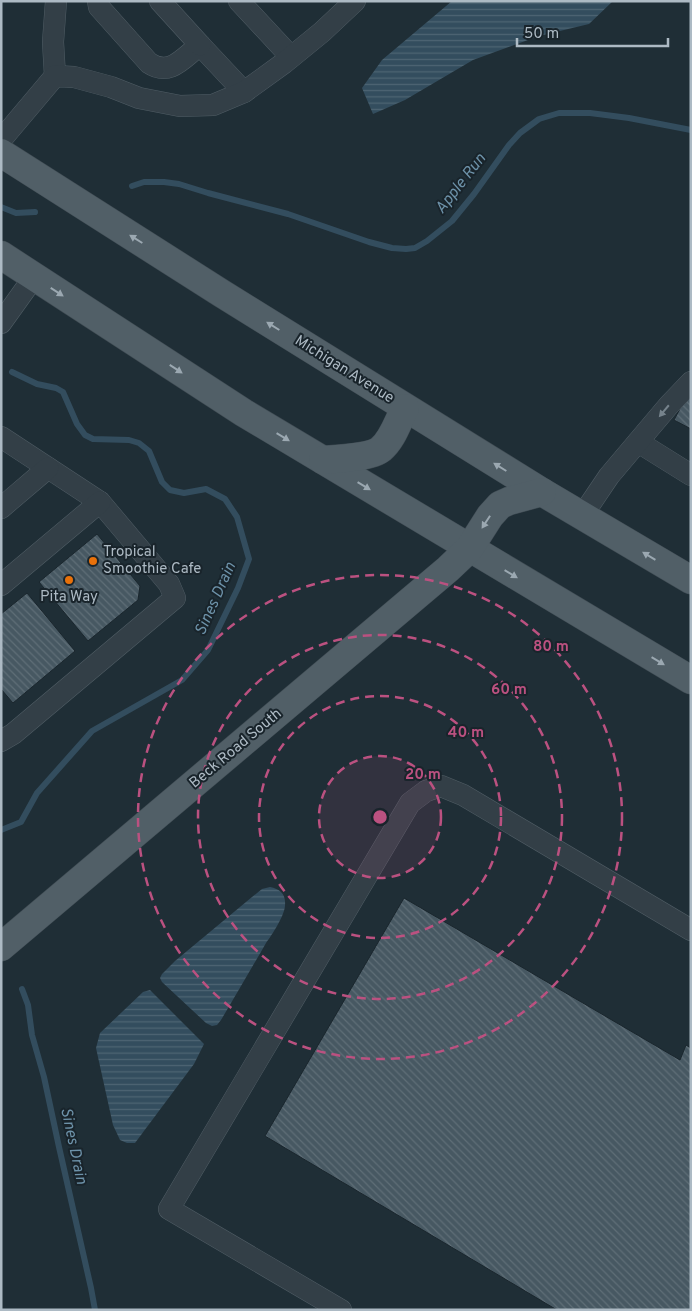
<svg xmlns="http://www.w3.org/2000/svg" width="692" height="1311" font-family="Overpass,sans-serif">
  <style>
    .water { fill: url(#water-rules) }
    .lines { fill: none; stroke-linecap: round; stroke-linejoin: round }
    .stream { stroke: #334d5e; stroke-width: 6 }
    .building { fill: url(#building-back-hatch); stroke: #1a262d }
    .minor-casing { stroke: #505d65; stroke-width: 22 }
    .major-casing { stroke: #3f4b53; stroke-width: 29 }
    .minor { stroke: #333f47; stroke-width: 21 }
    .major { stroke: #515f67; stroke-width: 28 }
    .oneway { fill: #9ba8b1 }
    .oneway2 { fill: #76838c }
    .ring { fill: none; stroke: #bb5180; stroke-width: 2.5; stroke-dasharray: 9 6 }
    .food-dot { fill: #e8710a; stroke: #19242b; stroke-width: 2 }
    .labels { text-anchor: middle; dominant-baseline: central; stroke-width: 4; stroke-linejoin: round; paint-order: stroke }
    .street-label { font-size: 15px; fill: #adbac4; stroke: #19242b }
    .poi-label { font-size: 15px; fill: #adbac4; stroke: #19242b; text-anchor: start }
    .water-label { font-size: 16px; font-style: italic; fill: #6d92a9; stroke: #19242b }
    .centre { fill: #bb5180; stroke: #19242b; stroke-width: 2.5 }
    .ring-label { font-size: 15px; text-anchor: middle; font-weight: bold; fill: #bb5180; stroke: #19242b; stroke-width: 4; stroke-linejoin: round; paint-order: stroke }
  </style>
  <defs>
    <pattern id="water-rules" width="6" height="5" patternUnits="userSpaceOnUse" patternTransform="scale(1.25)"><rect width="6" height="5" fill="#334d5e"/><path d="M0 2.5h6" fill="none" stroke="#4e6573"/></pattern>
    <pattern id="building-back-hatch" width="6" height="6" patternUnits="userSpaceOnUse" patternTransform="scale(1.25)"><rect width="6" height="6" fill="#475862"/><path d="M-1 5l2 2M0 0l6 6M5-1l2 2" fill="none" stroke="#5f6e77"/></pattern>
  </defs>
  <rect width="100%" height="100%" fill="#1f2e36"/>
  <g class="water">
    <polygon points="452,1 613,1 589,24 539,36 473,60 405,100 373,114 362,88 382,60"/>
    <path d="M270 887C280 889 286 894 285 905 285 915 272 935 266 943 251 969 236 995 221 1020L217 1025 212 1026 206 1023 162 982 160 978 162 974 175 961 252 897 262 889Z"/>
    <polygon points="150,990 204,1044 194,1064 135,1143 127,1143 120,1140 113,1125 96,1048 100,1033 143,992"/>
  </g>
  <g class="lines">
    <g class="stream">
      <polyline points="132,186 144,182 164,182 179,184 208,193 288,214 369,242 392,248 406,249 415,248 427,241 452,221 474,194 509,145 520,133 539,119 559,113 590,113 629,118 691,130"/>
      <polyline points="1,207 16,213 35,212"/>
      <polyline points="1,830 21,822 37,793 92,731 182,680 208,650 238,588 249,559 237,517 225,499 206,489 184,493 170,490 162,482 149,451 139,443 129,440 93,439 85,435 77,424 63,392 56,388 37,384 12,372"/>
      <polyline points="22,989 28,1005 32,1035 44,1077 59,1147 91,1288 95,1310"/>
    </g>
  </g>
  <g class="building">
    <polygon points="690,390 691,390 691,429 674,420"/>
    <polygon points="97,534 140,586 138,600 88,641 39,582"/>
    <polygon points="27,593 75,651 13,703 1,689 1,614"/>
    <polygon points="404,898 680,1060 686,1045 691,1048 691,1310 557,1310 265,1136"/>
  </g>
  <g class="lines">
    <g class="minor-casing">
      <g id="minor">
        <path d="M98 1 99 7 149 63C170 77 183 58 200 45L244 92"/>
        <polyline points="160,1 200,45"/>
        <polyline points="239,1 291,57"/>
        <polyline points="55,76 53,42 56,1"/>
        <polyline points="1,140 55,76 74,77 111,87 139,98 180,106 213,105 244,92 284,63 322,32 355,1"/>
        <polyline points="1,323 34,277"/>
        <polyline points="1,437 100,502 169,584 175,598 13,734 1,741"/>
        <polyline points="638,442 691,475"/>
        <polyline points="1,508 48,468"/>
        <polyline points="582,516 609,476 669,405 691,382"/>
        <polyline points="1,585 100,502"/>
        <polyline points="341,1310 169,1209 410,803 426,791 441,786 463,795 691,930"/>
      </g>
    </g>
    <g class="major-casing">
      <g id="major">
        <polyline points="1,153 221,293 542,492 691,580"/>
        <polyline points="1,255 244,413 691,680"/>
        <path d="M323 460C336 459 372 457 381 449 393 439 398 421 405 408"/>
        <polyline points="1,947 448,569 469,549 490,516 500,505 509,501 542,492"/>
      </g>
    </g>
    <use href="#minor" class="minor"/>
    <use href="#major" class="major"/>
  </g>
  <defs><path id="oneway-solid" d="M-6-.8H1V-3.2L6.5 0L1 3.2V.8H-6Z" transform="scale(1.25)"/></defs>
  <g class="oneway">
    <use href="#oneway-solid" transform="translate(136 239) rotate(-148)"/>
    <use href="#oneway-solid" transform="translate(57 292) rotate(33)"/>
    <use href="#oneway-solid" transform="translate(273 326) rotate(-148)"/>
    <use href="#oneway-solid" transform="translate(176 369) rotate(33)"/>
    <use href="#oneway-solid" transform="translate(283 437) rotate(31)"/>
    <use href="#oneway-solid" transform="translate(500 467) rotate(-148)"/>
    <use href="#oneway-solid" transform="translate(364 486) rotate(31)"/>
    <use href="#oneway-solid" transform="translate(486 522) rotate(123)"/>
    <use href="#oneway-solid" transform="translate(649 556) rotate(-149)"/>
    <use href="#oneway-solid" transform="translate(511 574) rotate(31)"/>
    <use href="#oneway-solid" transform="translate(658 661) rotate(31)"/>
  </g>
  <use class="oneway2" href="#oneway-solid" transform="translate(664 411) rotate(130)"/>
  <circle cx="380" cy="817" r="61" fill="#bb5180" fill-opacity=".12"/>
  <g class="ring">
    <circle cx="380" cy="817" r="61"/>
    <circle cx="380" cy="817" r="121"/>
    <circle cx="380" cy="817" r="182"/>
    <circle cx="380" cy="817" r="242"/>
  </g>
  <g class="food-dot">
    <circle cx="93" cy="561" r="5"/>
    <circle cx="69" cy="580" r="5"/>
  </g>
  <g class="labels">
    <g class="street-label">
      <text transform="translate(344 370) rotate(32)">Michigan Avenue</text>
      <text transform="translate(236 749) rotate(-40)">Beck Road South</text>
    </g>
    <g class="poi-label">
      <text x="103" y="552">Tropical<tspan x="103" dy="17">Smoothie Cafe</tspan></text>
      <text x="69" y="597" text-anchor="middle">Pita Way</text>
    </g>
    <g class="water-label">
      <text transform="translate(461 184) rotate(-52)">Apple Run</text>
      <text transform="translate(216 599) rotate(-66)">Sines Drain</text>
      <text transform="translate(73 1146) rotate(78)">Sines Drain</text>
    </g>
  </g>
  <circle cx="380" cy="817" r="8" class="centre"/>
  <g class="ring-label">
    <text x="551" y="651">80 m</text>
    <text x="509" y="694">60 m</text>
    <text x="466" y="737">40 m</text>
    <text x="423" y="779">20 m</text>
  </g>
  <rect width="692" height="1311" fill="none" stroke="#adbac4" stroke-width="5"/>
  <path d="M517 38v8h151v-8" fill="none" stroke="#adbac4" stroke-width="2.5"/>
  <text x="524" y="38" font-size="15" fill="#adbac4" stroke="#19242b" stroke-width="4" paint-order="stroke">50 m</text>
</svg>
